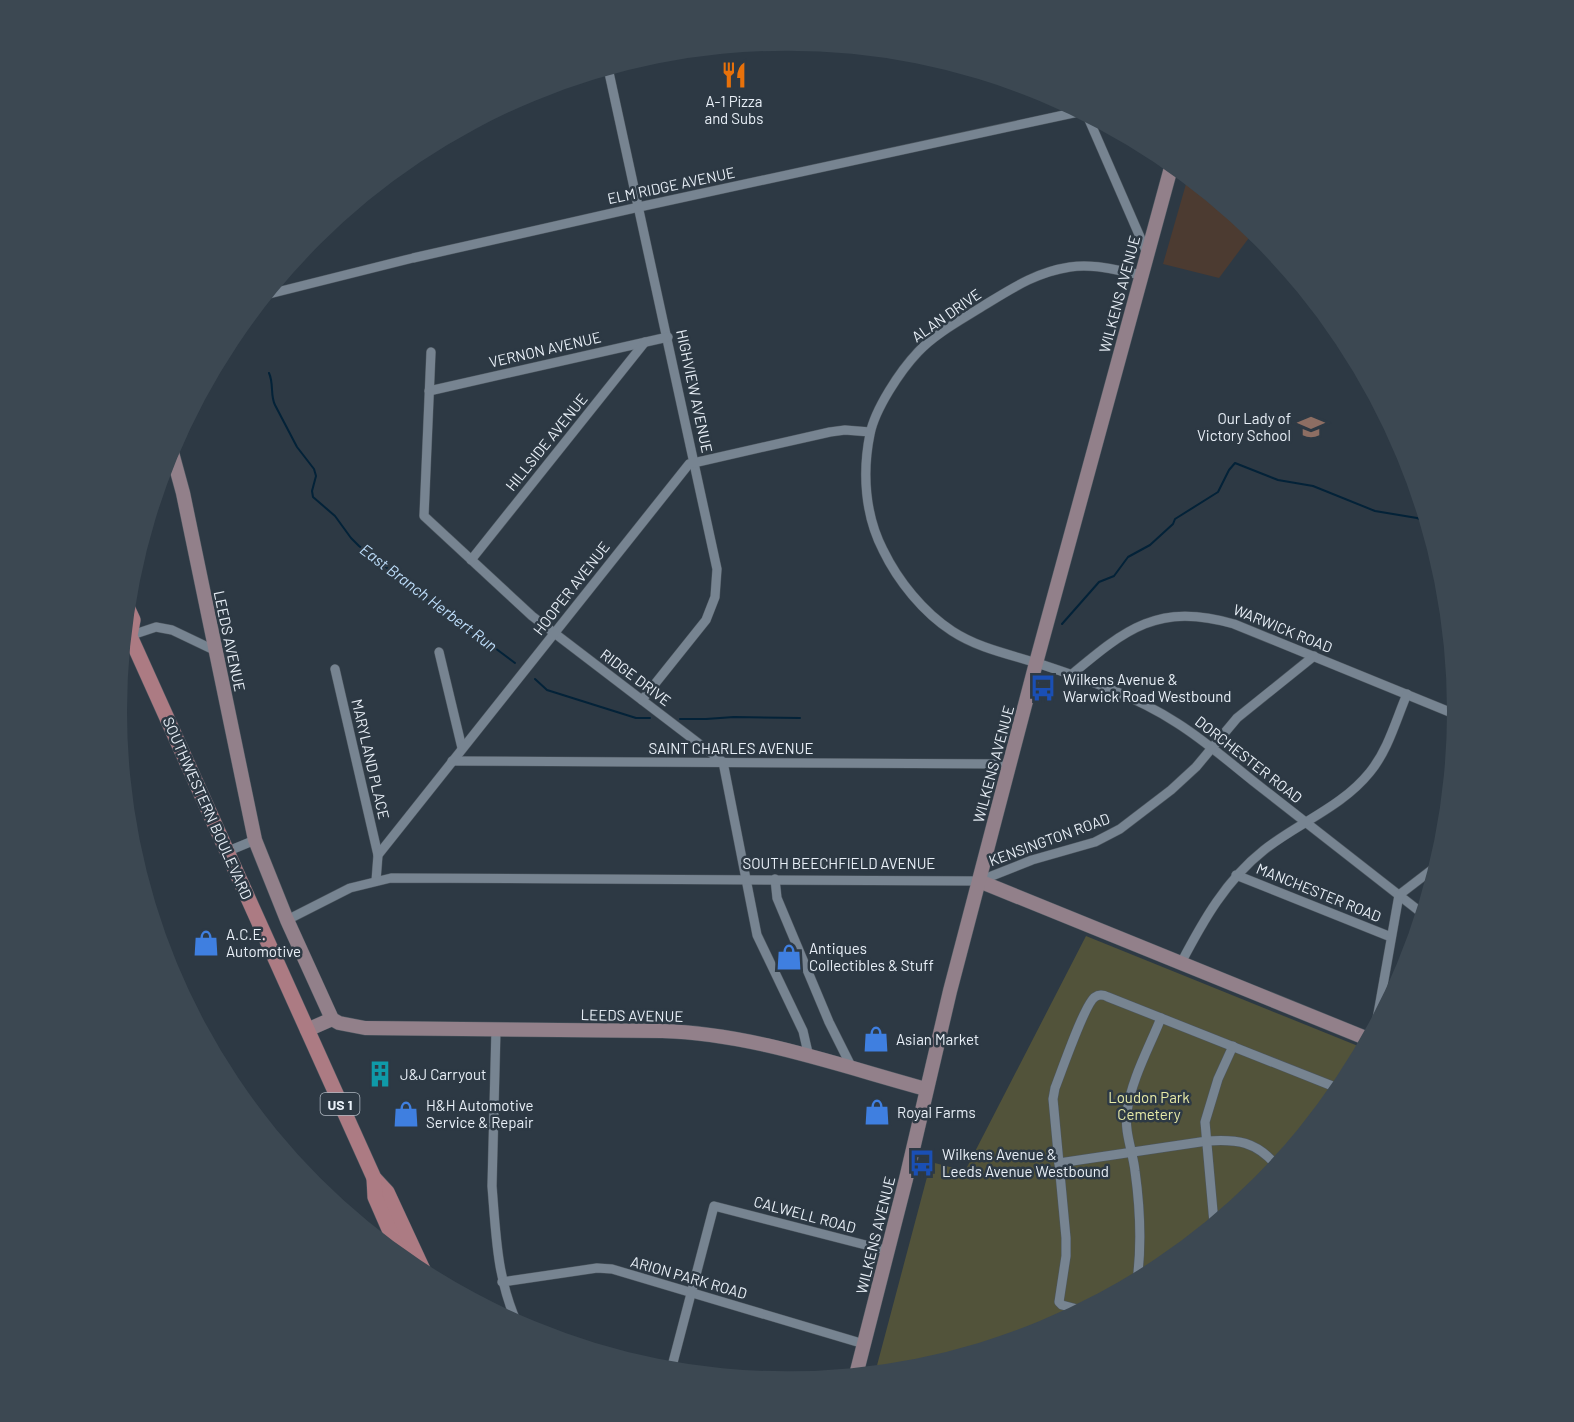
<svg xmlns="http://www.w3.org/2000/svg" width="1574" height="1422" font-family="Barlow,sans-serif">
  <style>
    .commercial { fill: #4c3b31 }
    .green { fill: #52533a }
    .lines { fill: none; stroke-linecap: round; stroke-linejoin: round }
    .stream { stroke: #032238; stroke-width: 2 }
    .street-casing { stroke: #4c565f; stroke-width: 10 }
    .secondary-casing { stroke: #4c565f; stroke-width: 15 }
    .primary-casing { stroke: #4c565f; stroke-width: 16 }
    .street { stroke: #778491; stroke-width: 9 }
    .secondary { stroke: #92808a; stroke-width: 14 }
    .primary { stroke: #ac7b83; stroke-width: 15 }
    .labels { text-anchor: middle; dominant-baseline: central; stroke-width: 5; stroke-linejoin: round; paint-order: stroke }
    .shield { fill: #2d3944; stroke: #b0b8c1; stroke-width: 1.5 }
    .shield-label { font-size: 14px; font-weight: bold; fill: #e8eff7 }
    .poi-label { font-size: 15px; fill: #e8eff7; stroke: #2d3944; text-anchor: start }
    .street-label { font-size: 15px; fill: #e8eff7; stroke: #2d3944 }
    .park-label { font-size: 15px; fill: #e7eaa7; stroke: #2d3944 }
    .water-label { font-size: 16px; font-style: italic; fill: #bdddfa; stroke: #2d3944 }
  </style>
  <rect width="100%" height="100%" fill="#2d3944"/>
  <polygon class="commercial" points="1188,177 1254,231 1219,278 1163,264"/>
  <polygon class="green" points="1086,936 1363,1048 1344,1084 1261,1185 1159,1269 1043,1331 917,1369 875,1373 931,1162 965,1171"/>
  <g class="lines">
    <g class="stream">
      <path d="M269 373C274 384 270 395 275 405L297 447 314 469 316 476 312 491 313 497 335 516 351 538 359 546 479 640 495 648 515 663"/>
      <polyline points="1062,624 1099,582 1114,576 1128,557 1150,545 1173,524 1175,519 1218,492 1229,470 1235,463 1278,480 1313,486 1375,511 1417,518 1427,522"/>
      <polyline points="535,679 547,690 636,718 650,718"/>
      <polyline points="680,719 706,719 734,717 800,718"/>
    </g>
    <g class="street-casing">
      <g id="street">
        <polyline points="608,68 717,569 715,597 706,620 642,700"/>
        <polyline points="1087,115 1147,253"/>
        <path d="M1142 275C1119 271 1094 263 1070 267 1036 272 1011 289 983 306 961 320 936 333 918 352 900 371 875 409 870 434 862 473 865 515 883 550 898 581 923 612 952 631 978 648 1008 654 1037 663 1085 679 1134 695 1177 723 1204 740 1228 761 1253 781 1310 825 1366 870 1423 914"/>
        <polyline points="265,295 413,258 639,207 1078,112 1084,113"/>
        <polyline points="431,352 424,516 532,616 723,762 757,935 803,1031 809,1057"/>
        <polyline points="429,391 668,337"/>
        <polyline points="471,560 645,342"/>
        <polyline points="129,636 156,627 172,630 216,651"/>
        <polyline points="439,652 462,748"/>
        <polyline points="335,669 378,855"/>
        <path d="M1071 675C1126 629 1158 602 1234 624L1457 715"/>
        <polyline points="452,761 1011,764"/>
        <polyline points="226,852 255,840"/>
        <polyline points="1236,875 1391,937"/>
        <polyline points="775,879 777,898 829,1022 853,1070"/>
        <polyline points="376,881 378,855 689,464 830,432 845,430 870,432"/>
        <polyline points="287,920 350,888 391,878 979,881 1032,860 1095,842 1120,829 1171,790 1196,767 1237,718 1314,656"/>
        <path d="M1181 963C1203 921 1226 880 1264 850 1298 823 1342 807 1370 772 1388 750 1396 720 1407 694"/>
        <polyline points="1376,1025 1399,895 1438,865"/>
        <path d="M496 1029 492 1186C496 1236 497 1278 517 1323"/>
        <path d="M1059 1163 1207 1141C1237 1139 1256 1141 1277 1166"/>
        <polyline points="1214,1223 1205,1122 1218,1079 1233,1046"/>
        <path d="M1137 1281C1142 1244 1140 1207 1135 1171 1133 1152 1124 1132 1127 1112 1131 1080 1149 1048 1161 1018"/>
        <polyline points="502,1282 597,1268 612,1269 864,1344"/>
        <path d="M1081 1310 1062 1305 1059 1302 1066 1256V1238L1053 1099 1055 1088C1061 1073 1085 1003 1095 997 1099 994 1104 995 1108 997L1340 1089"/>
        <polyline points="671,1370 714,1206 889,1251"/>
      </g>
    </g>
    <g class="secondary-casing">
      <g id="secondary">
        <path d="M171 449 183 493 255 840 287 920 332 1019 339 1023 365 1028 662 1031C750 1033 841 1066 926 1089"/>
        <polyline points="979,881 1368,1039"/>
        <polyline points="307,1030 332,1019"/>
        <polyline points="856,1375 906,1179 950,991 1036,663 1172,164"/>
      </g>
    </g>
    <g class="primary-casing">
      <g id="primary">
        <polyline points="127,607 133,620 130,636 374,1178 387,1192 425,1274"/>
        <polyline points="374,1178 375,1197 402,1259"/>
      </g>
    </g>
    <use href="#street" class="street"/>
    <use href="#secondary" class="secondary"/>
    <use href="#primary" class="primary"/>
  </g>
  <defs>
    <g id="restaurant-bare" transform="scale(2.07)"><path d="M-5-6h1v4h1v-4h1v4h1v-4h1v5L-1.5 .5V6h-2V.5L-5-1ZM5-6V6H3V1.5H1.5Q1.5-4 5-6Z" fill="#e8710a" stroke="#2d3944" stroke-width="2.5" paint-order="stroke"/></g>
    <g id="school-bare" transform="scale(2.07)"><path d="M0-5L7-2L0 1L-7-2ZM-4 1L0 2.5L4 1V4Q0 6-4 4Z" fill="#8d6e63" stroke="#2d3944" stroke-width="2.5" paint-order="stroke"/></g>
    <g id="bus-bare" transform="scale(2.07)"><path d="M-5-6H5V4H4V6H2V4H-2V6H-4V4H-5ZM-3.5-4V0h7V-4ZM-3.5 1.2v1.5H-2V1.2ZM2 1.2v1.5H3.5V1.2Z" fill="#1a4fb4" stroke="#2d3944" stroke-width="2.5" paint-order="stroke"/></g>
    <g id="shop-bare" transform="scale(2.07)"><path d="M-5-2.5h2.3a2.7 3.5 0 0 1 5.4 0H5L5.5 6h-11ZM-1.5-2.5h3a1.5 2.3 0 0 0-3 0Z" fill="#3f7fe0" stroke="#2d3944" stroke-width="2.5" paint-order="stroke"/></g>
    <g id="building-bare" transform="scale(2.07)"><path d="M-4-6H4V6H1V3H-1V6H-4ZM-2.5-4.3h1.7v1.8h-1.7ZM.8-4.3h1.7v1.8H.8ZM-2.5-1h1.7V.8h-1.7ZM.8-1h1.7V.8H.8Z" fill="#0f9aa8" stroke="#2d3944" stroke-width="2.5" paint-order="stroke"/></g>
  </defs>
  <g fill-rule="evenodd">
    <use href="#restaurant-bare" x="734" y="75"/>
    <use href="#school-bare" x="1311" y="427"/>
    <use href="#bus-bare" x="1043" y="688"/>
    <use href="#shop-bare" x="206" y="943"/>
    <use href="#shop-bare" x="789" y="957"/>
    <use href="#shop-bare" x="876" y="1039"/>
    <use href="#building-bare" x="380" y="1074"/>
    <use href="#shop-bare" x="877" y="1112"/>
    <use href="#shop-bare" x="406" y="1114"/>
    <use href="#bus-bare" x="922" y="1163"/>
  </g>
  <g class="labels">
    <rect class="shield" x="320.5" y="1093" width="39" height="22" rx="4.5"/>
    <g class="shield-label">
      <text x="340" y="1104">US 1</text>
    </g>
    <g class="poi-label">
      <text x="734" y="101" text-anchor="middle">A-1 Pizza<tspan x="734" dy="17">and Subs</tspan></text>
      <text x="1291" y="418" text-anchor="end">Our Lady of<tspan x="1291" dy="17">Victory School</tspan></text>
      <text x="1063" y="679">Wilkens Avenue &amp;<tspan x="1063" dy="17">Warwick Road Westbound</tspan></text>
      <text x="226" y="934">A.C.E.<tspan x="226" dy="17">Automotive</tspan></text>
      <text x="809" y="948">Antiques<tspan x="809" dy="17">Collectibles &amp; Stuff</tspan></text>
      <text x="896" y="1039">Asian Market</text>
      <text x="400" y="1074">J&amp;J Carryout</text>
      <text x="426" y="1105">H&amp;H Automotive<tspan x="426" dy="17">Service &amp; Repair</tspan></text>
      <text x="897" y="1112">Royal Farms</text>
      <text x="942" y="1154">Wilkens Avenue &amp;<tspan x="942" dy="17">Leeds Avenue Westbound</tspan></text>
    </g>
    <g class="street-label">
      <text transform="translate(671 185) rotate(-12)">ELM RIDGE AVENUE</text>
      <text transform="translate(1119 294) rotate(-75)">WILKENS AVENUE</text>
      <text transform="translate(946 315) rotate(-35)">ALAN DRIVE</text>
      <text transform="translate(545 349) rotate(-13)">VERNON AVENUE</text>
      <text transform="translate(695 391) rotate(78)">HIGHVIEW AVENUE</text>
      <text transform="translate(546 442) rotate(-51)">HILLSIDE AVENUE</text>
      <text transform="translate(571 588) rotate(-52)">HOOPER AVENUE</text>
      <text transform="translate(1283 628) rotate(22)">WARWICK ROAD</text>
      <text transform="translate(230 641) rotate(78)">LEEDS AVENUE</text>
      <text transform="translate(636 677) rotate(37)">RIDGE DRIVE</text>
      <text x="731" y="748">SAINT CHARLES AVENUE</text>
      <text transform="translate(371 759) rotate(77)">MARYLAND PLACE</text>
      <text transform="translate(1249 759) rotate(38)">DORCHESTER ROAD</text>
      <text transform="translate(993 764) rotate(-75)">WILKENS AVENUE</text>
      <text transform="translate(208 808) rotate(66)">SOUTHWESTERN BOULEVARD</text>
      <text transform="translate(1049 839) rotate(-20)">KENSINGTON ROAD</text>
      <text x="839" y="863">SOUTH BEECHFIELD AVENUE</text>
      <text transform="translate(1319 892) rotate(22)">MANCHESTER ROAD</text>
      <text transform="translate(632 1015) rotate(1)">LEEDS AVENUE</text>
      <text transform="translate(805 1214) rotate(15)">CALWELL ROAD</text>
      <text transform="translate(875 1235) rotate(-76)">WILKENS AVENUE</text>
      <text transform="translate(689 1277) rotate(16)">ARION PARK ROAD</text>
    </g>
    <g class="park-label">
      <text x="1149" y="1097">Loudon Park<tspan x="1149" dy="17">Cemetery</tspan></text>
    </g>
    <g class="water-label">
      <text transform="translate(429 597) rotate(37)">East Branch Herbert Run</text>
    </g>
  </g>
  <path d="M0 0H1574V1422H0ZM127 711a660 660 0 1 1 1320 0a660 660 0 1 1-1320 0Z" fill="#3c4852" fill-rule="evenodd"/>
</svg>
